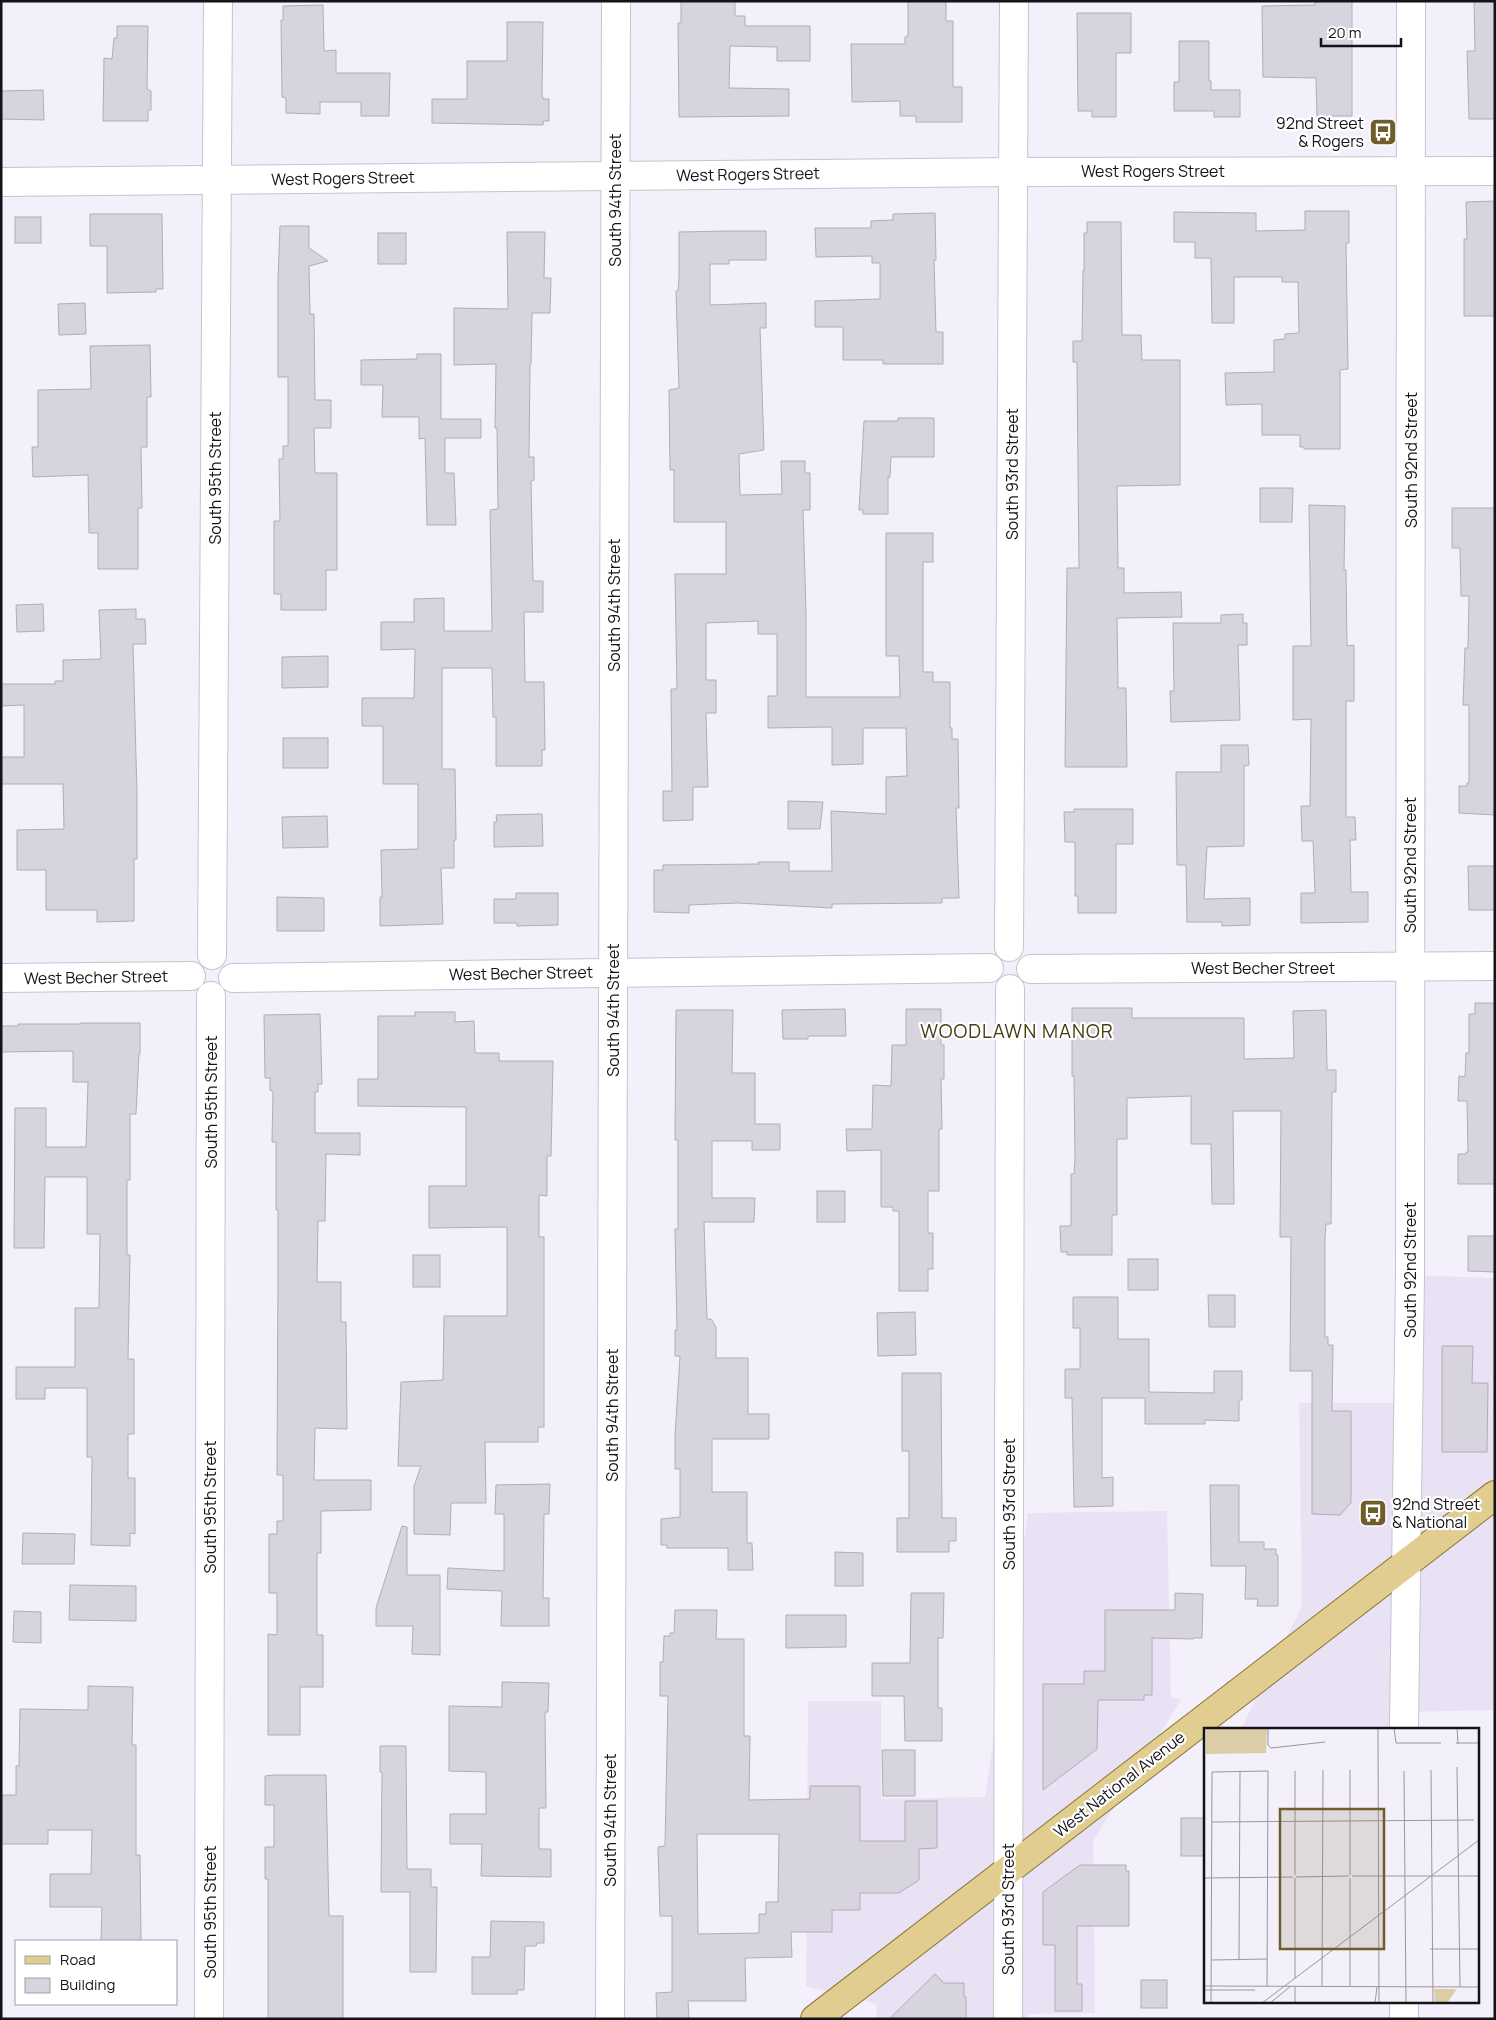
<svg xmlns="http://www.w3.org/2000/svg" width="1496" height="2020" font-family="Manrope,sans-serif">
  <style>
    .built { fill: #e9e2f4 }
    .building { fill: #d7d3df; stroke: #b0acb8; fill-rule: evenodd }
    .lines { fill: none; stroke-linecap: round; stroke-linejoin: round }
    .minor-casing { stroke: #c7c3cf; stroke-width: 30 }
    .major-casing { stroke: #8c7634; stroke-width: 30 }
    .minor { stroke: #fff; stroke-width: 28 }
    .major { stroke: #e0cd8f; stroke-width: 28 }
    .labels { text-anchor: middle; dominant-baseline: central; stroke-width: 4.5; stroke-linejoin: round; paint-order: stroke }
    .poi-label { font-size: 16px; fill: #141317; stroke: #fff; text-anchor: end }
    .street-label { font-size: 16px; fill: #141317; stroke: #fff }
    .quarter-label { font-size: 19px; letter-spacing: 1px; fill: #493c13; stroke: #fff }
    .inset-road { fill: none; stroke: #9a97a0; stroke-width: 1 }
    .view { fill: #6f5e2c; fill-opacity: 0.15; stroke: #6f5e2c; stroke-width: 2.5 }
    .inset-edge { fill: none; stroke: #141317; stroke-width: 2.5 }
  </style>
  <rect width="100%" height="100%" fill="#f3effb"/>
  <g class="built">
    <polygon points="1410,1275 1495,1278 1495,1710 1405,1712 1404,1729 1241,1729 1302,1606 1299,1403 1409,1403"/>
    <polygon points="1167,1511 1171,1697 1181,1700 1093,1841 1095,2013 1028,2014 1026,2019 877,2019 876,2004 806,1986 808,1701 881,1701 881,1799 985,1797 1028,1513"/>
  </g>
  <g class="building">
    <polygon points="681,1 735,1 735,16 745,16 745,26 810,26 810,61 777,61 777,47 730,46 729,88 789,89 789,116 679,117 678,23 681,23"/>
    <polygon points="908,1 946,1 946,21 953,21 953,87 962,87 962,122 916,122 916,116 900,116 900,101 852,102 851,44 905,44 905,37 908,36"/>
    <polygon points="1315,1 1352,1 1352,116 1317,116 1316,78 1263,77 1262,6 1315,5"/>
    <polygon points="1474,1 1495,1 1495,119 1469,119 1467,51 1475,51"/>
    <polygon points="323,5 324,51 336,50 336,73 390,73 389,116 361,116 361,102 320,102 320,114 286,113 286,98 282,97 281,20 283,20 283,6"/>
    <polygon points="1077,13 1131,13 1131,53 1116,53 1116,117 1092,117 1092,111 1078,111"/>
    <polygon points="507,22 543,22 542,94 543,99 549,99 549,121 543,121 543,125 432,123 432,99 467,99 467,61 507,61"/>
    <polygon points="117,26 148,26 147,89 151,91 151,110 148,110 148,121 103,121 104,58 112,59 114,38 117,38"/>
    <polygon points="1179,41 1209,41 1209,81 1211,81 1211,90 1240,90 1240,117 1214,117 1214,111 1174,111 1174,82 1179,82"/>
    <polygon points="43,90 44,120 1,119 1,91"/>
    <polygon points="1495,201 1495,316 1464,316 1464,239 1467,239 1466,202"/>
    <polygon points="1305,211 1349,211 1349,243 1346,243 1348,369 1340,370 1340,449 1304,449 1304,447 1300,447 1300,435 1262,435 1262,404 1226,405 1225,373 1274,372 1274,340 1285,339 1285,334 1299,333 1298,282 1282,282 1282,277 1234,277 1234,323 1212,323 1211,258 1195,258 1195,242 1174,242 1174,212 1256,213 1256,231 1305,230"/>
    <polygon points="935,213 936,260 934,260 936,332 943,332 943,364 883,364 883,360 843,360 843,327 815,327 815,301 880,299 880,263 872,263 872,256 816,257 815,228 871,228 871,221 893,220 893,214"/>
    <polygon points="90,214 162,214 163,289 156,289 156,292 107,293 107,246 90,246"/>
    <rect x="15" y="217" width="26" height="26"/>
    <polygon points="1087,222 1121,222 1122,335 1141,335 1142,360 1180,360 1180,485 1117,486 1118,568 1124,568 1124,593 1181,592 1182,617 1117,618 1118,688 1126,688 1127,767 1065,767 1067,568 1079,568 1077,362 1073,362 1073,341 1082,341 1083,271 1084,271 1084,233 1087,233"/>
    <polygon points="280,226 309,226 309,248 328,261 309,266 310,314 314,314 315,400 331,400 331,428 314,428 315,473 337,473 337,570 326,570 326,610 281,610 281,594 274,594 274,521 280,521 279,459 283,459 283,446 288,446 288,377 278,377 278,280"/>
    <polygon points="729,231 766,231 766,260 729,260 729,264 710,264 710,305 766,303 766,328 760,328 764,450 739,454 740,495 782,494 781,461 805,461 805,473 810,473 810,510 803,510 806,612 806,697 900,697 899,656 886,656 886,533 933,533 933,562 923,562 923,672 933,672 933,682 950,682 950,728 952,728 952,739 958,739 959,808 956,808 959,898 942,898 942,903 832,904 832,908 737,903 689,905 689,913 654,912 654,870 663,870 663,865 759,864 758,862 789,862 789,871 832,871 831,811 886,814 886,777 907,776 906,728 863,728 863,764 832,765 832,727 768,728 768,696 777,696 777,634 758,634 758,621 706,623 706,680 716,680 716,713 706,713 708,787 693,787 693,820 663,821 663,791 672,791 671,689 677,689 675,574 726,574 726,522 674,522 674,470 670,470 669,390 679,388 676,291 678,291 679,277 679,232"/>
    <polygon points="507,232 545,232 544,278 551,278 550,313 532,313 531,364 530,364 529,457 534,457 534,480 531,481 533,581 543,581 543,612 524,612 525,682 544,682 545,750 542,750 542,766 496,766 496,717 493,717 492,668 442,668 442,769 455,769 456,840 454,840 454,868 441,868 443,924 380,926 380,897 382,897 381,850 418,849 418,784 383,784 383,726 362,726 362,698 414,698 415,649 381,650 381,622 414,622 414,599 444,598 444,631 492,631 490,510 498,509 497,428 495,428 496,364 454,365 454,308 508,309"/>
    <rect x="378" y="233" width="28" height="31"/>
    <polygon points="85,303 86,334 59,335 58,304"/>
    <polygon points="150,345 151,397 147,397 147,447 141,447 142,508 138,508 138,569 98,569 98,533 89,533 88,475 33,477 32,447 38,447 38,390 91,389 90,346"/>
    <polygon points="417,354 441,354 441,419 481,419 481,438 445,438 445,473 454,473 456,525 427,525 425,438 419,439 419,417 382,417 383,385 361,385 361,360 417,359"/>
    <polygon points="898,418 934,418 934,457 891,457 890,477 888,477 888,514 863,514 863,510 859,510 864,421 898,421"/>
    <polygon points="1260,488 1293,488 1292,522 1260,522"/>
    <polygon points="1309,505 1345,506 1344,570 1346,570 1347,646 1354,645 1354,701 1346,701 1346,817 1355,817 1356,840 1350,840 1351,892 1368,892 1368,922 1301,923 1301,893 1315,893 1313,841 1302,841 1301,806 1310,806 1311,719 1293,720 1293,646 1311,646"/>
    <polygon points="1452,508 1495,508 1495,815 1459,813 1459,786 1467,786 1467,783 1469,783 1469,705 1463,705 1465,648 1468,648 1469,596 1461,596 1460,548 1452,548"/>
    <polygon points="43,604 44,631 17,632 16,605"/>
    <polygon points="136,609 136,619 145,619 146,644 133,644 137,794 137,859 134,859 134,921 97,922 97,910 46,910 46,870 17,870 17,830 64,829 63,784 1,784 1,757 24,757 24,705 1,706 1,684 55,684 55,681 63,681 63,660 101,659 99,610"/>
    <polygon points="1243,614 1243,623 1247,623 1247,645 1238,645 1240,720 1171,722 1170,691 1174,691 1173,623 1221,623 1221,615"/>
    <polygon points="328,656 328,687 282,688 282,657"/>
    <rect x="283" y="738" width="45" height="30"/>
    <polygon points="1221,745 1248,745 1249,765 1244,766 1244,846 1207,847 1204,899 1250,898 1250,925 1222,926 1222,922 1187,922 1186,865 1177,865 1176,772 1221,772"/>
    <polygon points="788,801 823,802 820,829 788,829"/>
    <polygon points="1074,809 1133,809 1133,844 1116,844 1116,913 1078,913 1078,896 1075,896 1075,844 1074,842 1065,842 1064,812 1074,812"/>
    <polygon points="542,814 543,846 494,847 494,822 497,822 496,815"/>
    <polygon points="327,816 328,847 283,848 282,817"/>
    <polygon points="1468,866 1495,866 1495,910 1469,910"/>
    <polygon points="516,893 558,893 558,925 517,926 517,923 494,923 494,899 516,899"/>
    <polygon points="277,897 324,898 324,931 277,931"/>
    <polygon points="1475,1003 1495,1003 1495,1184 1458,1184 1458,1154 1466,1154 1466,1152 1468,1152 1467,1101 1458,1101 1459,1076 1465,1077 1466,1053 1469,1053 1469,1014 1475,1014"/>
    <polygon points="1072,1008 1132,1008 1132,1018 1244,1018 1244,1059 1294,1058 1293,1011 1326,1010 1327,1070 1336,1070 1336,1092 1332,1092 1331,1224 1326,1224 1325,1237 1325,1337 1328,1337 1328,1345 1333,1345 1332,1411 1351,1411 1351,1503 1340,1515 1312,1514 1312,1371 1290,1371 1291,1237 1280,1237 1281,1111 1233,1111 1234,1204 1212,1204 1211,1144 1191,1144 1191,1096 1127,1098 1127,1139 1117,1139 1117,1215 1112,1215 1112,1255 1067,1255 1067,1252 1061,1252 1060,1226 1071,1226 1071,1174 1074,1174 1075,1160 1074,1076 1072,1076"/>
    <polygon points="845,1009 846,1036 808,1036 808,1039 783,1039 782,1010"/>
    <polygon points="906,1009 941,1009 941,1045 944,1045 944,1079 941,1079 942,1129 939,1129 939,1191 928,1191 928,1233 933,1233 933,1269 928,1269 928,1291 899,1291 899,1211 893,1211 893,1207 881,1207 881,1150 847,1151 846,1129 872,1129 873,1085 891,1086 892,1045 906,1045"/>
    <polygon points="676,1010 733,1010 732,1073 755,1073 755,1124 780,1124 780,1150 752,1150 752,1141 712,1141 712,1198 755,1198 754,1222 704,1222 707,1319 711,1319 716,1327 716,1358 748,1358 748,1414 769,1414 769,1439 712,1439 712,1492 747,1492 747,1543 752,1543 753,1570 728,1570 728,1548 667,1548 667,1545 661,1545 661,1519 680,1517 680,1469 675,1469 675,1436 680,1356 675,1356 675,1330 677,1330 675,1229 678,1229 678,1140 675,1140"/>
    <polygon points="415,1012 455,1012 455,1022 474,1021 475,1053 499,1053 499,1061 553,1061 551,1156 547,1156 547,1196 539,1195 539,1237 544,1237 544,1427 538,1427 538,1442 485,1442 486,1503 451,1503 450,1535 414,1534 414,1486 421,1466 398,1466 401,1382 443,1380 444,1316 507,1316 507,1227 429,1228 429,1186 466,1186 466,1107 358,1106 358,1079 378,1079 378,1016 415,1016"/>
    <polygon points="320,1014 322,1084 318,1084 318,1092 315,1092 315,1133 360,1133 360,1155 326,1154 325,1221 318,1221 317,1282 341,1282 341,1322 346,1322 347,1429 315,1428 314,1480 371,1480 371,1510 321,1511 321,1553 317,1553 317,1635 323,1635 323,1687 300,1687 300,1735 268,1735 268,1634 277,1635 277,1593 269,1593 269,1534 277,1534 277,1521 283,1521 283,1475 277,1475 278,1271 278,1210 276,1210 276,1142 272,1142 273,1092 270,1090 270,1078 265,1078 264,1015"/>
    <polygon points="81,1023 140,1023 140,1054 139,1054 136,1114 130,1114 130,1180 127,1180 127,1255 130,1255 128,1359 134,1359 134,1434 128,1434 128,1478 135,1478 135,1534 130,1533 130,1546 91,1545 92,1457 87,1457 87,1388 45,1388 45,1399 16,1399 16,1367 75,1367 75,1308 99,1308 100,1234 87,1234 87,1177 45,1177 44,1248 14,1248 15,1108 46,1108 46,1147 86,1147 88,1082 73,1082 73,1051 1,1052 1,1026 18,1026 18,1024 81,1024"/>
    <rect x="817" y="1191" width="28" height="31"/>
    <polygon points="1468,1236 1495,1236 1495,1272 1468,1271"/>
    <rect x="413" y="1255" width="27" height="32"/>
    <rect x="1128" y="1259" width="30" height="31"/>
    <polygon points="1208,1295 1235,1295 1235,1327 1209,1327"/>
    <polygon points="1073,1297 1118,1297 1118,1339 1149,1339 1149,1392 1214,1393 1214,1371 1242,1371 1242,1400 1239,1400 1239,1421 1205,1420 1205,1424 1145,1424 1145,1398 1102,1398 1102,1478 1113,1477 1113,1506 1074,1507 1072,1398 1065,1398 1065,1369 1080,1369 1080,1328 1073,1328"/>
    <polygon points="915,1312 916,1355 878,1356 877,1313"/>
    <polygon points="1442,1346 1473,1346 1472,1383 1488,1383 1487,1452 1442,1452"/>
    <polygon points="902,1373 941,1373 942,1518 956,1518 956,1541 949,1541 949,1552 897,1552 897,1518 909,1518 909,1451 902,1451"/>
    <polygon points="550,1484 549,1514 544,1514 543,1598 549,1598 549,1626 501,1626 502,1591 447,1589 448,1568 504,1571 504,1514 495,1514 496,1485"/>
    <polygon points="1210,1485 1239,1485 1239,1542 1264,1542 1264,1549 1276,1549 1276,1555 1278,1555 1278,1606 1257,1606 1258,1599 1245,1599 1246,1566 1211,1566"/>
    <polygon points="402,1526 407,1527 407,1575 440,1575 440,1655 412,1654 413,1626 376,1626 376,1608"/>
    <polygon points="23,1533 75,1534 74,1564 22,1564"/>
    <polygon points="835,1552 863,1553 863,1586 835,1586"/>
    <polygon points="70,1585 136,1586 136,1621 69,1620"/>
    <polygon points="911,1593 944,1593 943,1638 938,1638 938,1708 942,1708 942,1741 905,1741 904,1696 872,1696 872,1663 910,1663"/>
    <polygon points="1175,1593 1203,1594 1202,1638 1194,1638 1193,1639 1152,1638 1152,1695 1144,1695 1144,1700 1098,1700 1097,1749 1043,1790 1043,1684 1084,1684 1084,1671 1105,1671 1105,1610 1175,1610"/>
    <path d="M675 1610H717L716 1639H744V1736H750L749 1800 810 1799V1786H860V1841H905V1801H937V1848L919 1849V1880L899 1893H860V1910H832V1932H791L792 1957 745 1958 746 2001H688L689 2019H657L656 1993 672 1992V1916H660L658 1847 665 1846 668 1696H660V1662H663L664 1636H670V1633H674ZM697 1834H779L778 1902H766V1914H759V1933L698 1934Z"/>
    <polygon points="14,1611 41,1612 41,1643 13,1642"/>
    <polygon points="786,1615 846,1615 846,1647 786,1648"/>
    <polygon points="502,1682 549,1683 548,1712 545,1712 546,1808 539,1808 539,1849 551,1849 551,1877 481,1876 482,1844 450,1844 450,1814 486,1814 486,1772 449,1771 449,1706 502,1707"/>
    <polygon points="88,1686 133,1687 132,1745 136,1745 136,1855 140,1855 141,1941 101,1941 102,1907 50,1907 50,1874 91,1874 92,1830 48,1830 48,1844 1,1844 1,1795 16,1795 16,1766 19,1766 20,1709 88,1710"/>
    <polygon points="380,1746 406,1746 407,1869 431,1869 431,1887 437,1887 436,1972 410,1972 410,1892 381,1892 382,1772 380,1772"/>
    <polygon points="882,1750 915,1750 915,1796 883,1796"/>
    <polygon points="274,1775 326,1775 329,1916 343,1916 343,2019 268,2019 268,1879 265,1879 265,1847 274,1847 274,1805 265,1805 265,1776"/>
    <rect x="1181" y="1818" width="24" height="38"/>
    <polygon points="1080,1865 1126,1865 1126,1871 1129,1871 1129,1926 1077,1926 1077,1984 1082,1984 1082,2011 1055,2011 1055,1945 1043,1945 1043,1892"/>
    <polygon points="491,1921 544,1922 544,1943 537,1943 536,1946 525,1946 524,1990 517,1990 517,1994 472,1994 472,1957 490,1957"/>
    <polygon points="935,1974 944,1983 964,1983 964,1997 966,1997 966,2019 889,2019"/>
    <rect x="1141" y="1980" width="26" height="28"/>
  </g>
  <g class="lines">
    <g class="minor-casing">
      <g id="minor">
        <polyline points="1,182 1014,172 1495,171"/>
        <polyline points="1009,947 1014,1"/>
        <polyline points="212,955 218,1"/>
        <polyline points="1031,969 1495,966"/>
        <polyline points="1,978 191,976"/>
        <polyline points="233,978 989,968"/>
        <polyline points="1404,1729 1410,1275 1411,1"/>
        <polyline points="1404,2001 1404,2019"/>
        <polyline points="209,2019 211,996"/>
        <polyline points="610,2019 616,1"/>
        <polyline points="1008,2019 1010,989"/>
      </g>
    </g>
    <g class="major-casing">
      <polyline id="major" points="815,2019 1495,1495"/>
    </g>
    <use href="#minor" class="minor"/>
    <use href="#major" class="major"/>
  </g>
  <defs>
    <g id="bus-square" transform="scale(1.4375)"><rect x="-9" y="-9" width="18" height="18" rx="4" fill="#6f5e2c" stroke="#fff"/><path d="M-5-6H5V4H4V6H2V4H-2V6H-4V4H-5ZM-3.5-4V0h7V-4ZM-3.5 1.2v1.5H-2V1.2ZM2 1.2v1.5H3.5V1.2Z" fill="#fff"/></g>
  </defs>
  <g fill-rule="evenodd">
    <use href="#bus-square" x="1383" y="132"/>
    <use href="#bus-square" x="1373" y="1513"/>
  </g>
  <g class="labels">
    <g class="poi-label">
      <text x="1364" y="123">92nd Street<tspan x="1364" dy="18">&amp; Rogers</tspan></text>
      <text x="1392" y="1504" text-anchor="start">92nd Street<tspan x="1392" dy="18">&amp; National</tspan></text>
    </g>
    <g class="street-label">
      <text x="1153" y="171">West Rogers Street</text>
      <text transform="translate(748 174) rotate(-1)">West Rogers Street</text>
      <text transform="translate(343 178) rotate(-1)">West Rogers Street</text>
      <text transform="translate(615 200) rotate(-90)">South 94th Street</text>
      <text transform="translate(1411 460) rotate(-90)">South 92nd Street</text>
      <text transform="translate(1012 474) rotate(-90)">South 93rd Street</text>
      <text transform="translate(215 478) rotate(-90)">South 95th Street</text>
      <text transform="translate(614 605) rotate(-90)">South 94th Street</text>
      <text transform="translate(1410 865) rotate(-90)">South 92nd Street</text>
      <text x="1263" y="968">West Becher Street</text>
      <text transform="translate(521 973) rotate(-1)">West Becher Street</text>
      <text transform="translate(96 977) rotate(-1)">West Becher Street</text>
      <text transform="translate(613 1010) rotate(-90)">South 94th Street</text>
      <text transform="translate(211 1102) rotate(-90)">South 95th Street</text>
      <text transform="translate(1410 1270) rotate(-90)">South 92nd Street</text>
      <text transform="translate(612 1415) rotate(-90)">South 94th Street</text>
      <text transform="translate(1009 1504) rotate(-90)">South 93rd Street</text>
      <text transform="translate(210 1507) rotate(-90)">South 95th Street</text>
      <text transform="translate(1119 1784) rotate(-38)">West National Avenue</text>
      <text transform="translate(610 1820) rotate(-90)">South 94th Street</text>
      <text transform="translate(1008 1909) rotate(-90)">South 93rd Street</text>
      <text transform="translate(210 1912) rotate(-90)">South 95th Street</text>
    </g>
    <g class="quarter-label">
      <text x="1017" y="1031">WOODLAWN MANOR</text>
    </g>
  </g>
  <g transform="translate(1204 1728)">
    <rect width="275" height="275" fill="#f3effb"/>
    <path d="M2 0H63L62 25 2 26ZM230 261H253L243 275H231Z" fill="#dbcea6"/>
    <path class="inset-road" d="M64 0V17L67 20 121 14M174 0 175 275M190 0 192 15H237M253 0 254 16M252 15H275M253 39 256 259M227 42 229 275M200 43 202 275M8 94 270 92M91 147V43M146 147V42M148 148H275M92 149 145 148M0 150 89 149M226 221H275M35 231 36 44M8 232 63 231M91 250V150M0 258 275 259M118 259 119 42M146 259V150M0 262H51M7 275 8 44 64 43 63 258M58 275 275 112M66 275 87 258M91 275V258M171 275 173 259"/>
    <path class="view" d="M76 81H180V221H76Z"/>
    <rect width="275" height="275" class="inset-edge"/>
  </g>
  <rect width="1496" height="2020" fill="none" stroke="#141317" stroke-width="5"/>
  <rect x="15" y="1940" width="162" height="65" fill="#ffffff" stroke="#a1a1a2"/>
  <rect x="25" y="1956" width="25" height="8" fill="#e0cd8f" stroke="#a1a1a2"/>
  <text x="60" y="1965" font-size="15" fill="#141317">Road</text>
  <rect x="25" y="1978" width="25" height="15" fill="#d7d3df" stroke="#a1a1a2"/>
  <text x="60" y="1990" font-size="15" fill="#141317">Building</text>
  <path d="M1321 38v8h80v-8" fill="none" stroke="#141317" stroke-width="2.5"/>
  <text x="1328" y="38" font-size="15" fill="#141317" stroke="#ffffff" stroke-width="4" paint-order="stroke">20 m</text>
</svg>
